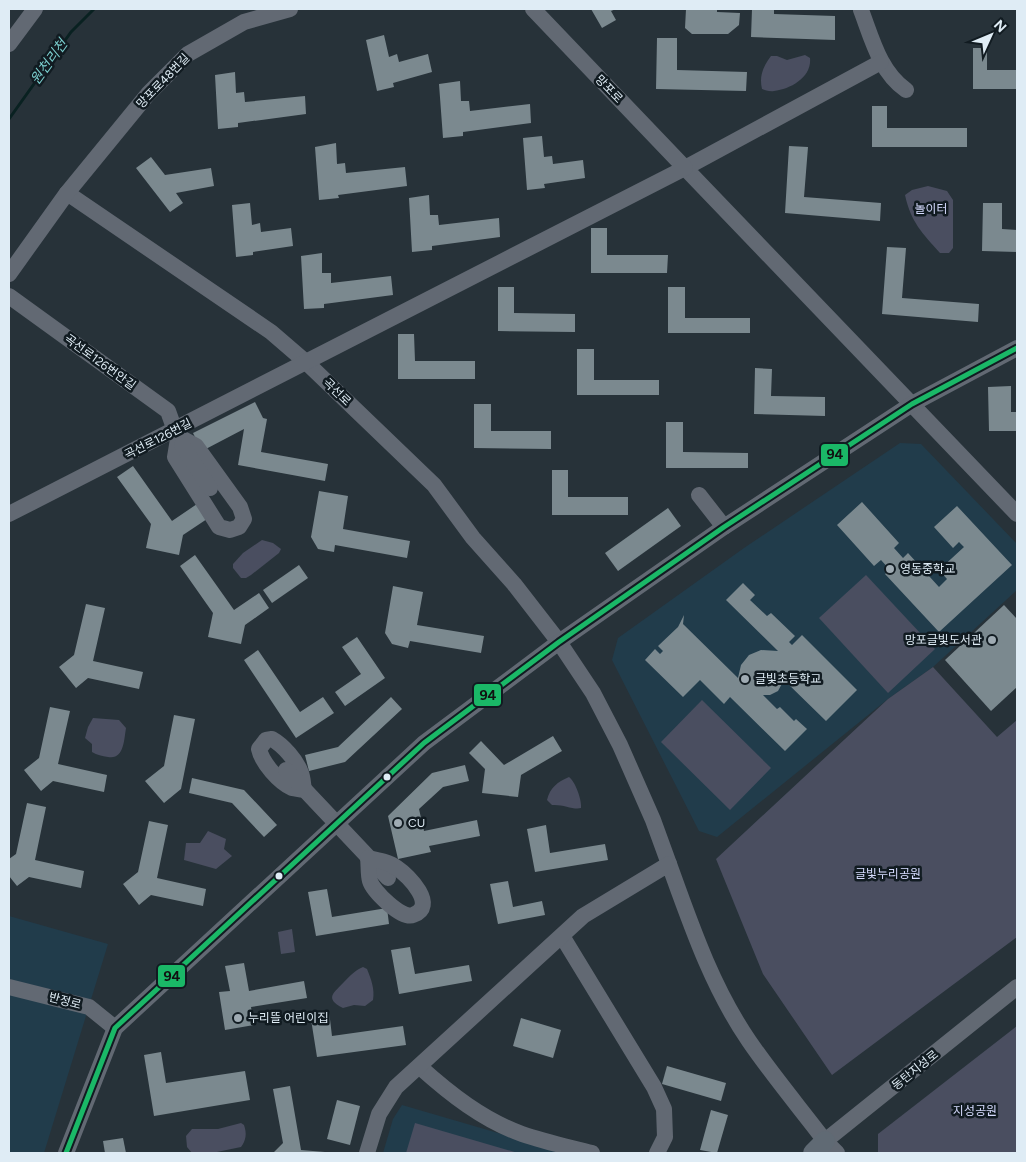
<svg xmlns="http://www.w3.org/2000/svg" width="1026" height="1162" font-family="Figtree,'Noto Sans KR',sans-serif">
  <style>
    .built { fill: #213c4b }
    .green { fill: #4a4e60 }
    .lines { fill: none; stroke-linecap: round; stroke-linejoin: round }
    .stream { stroke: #092121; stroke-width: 3 }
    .building { fill: #7b898f }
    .minor { stroke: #626973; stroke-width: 16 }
    .major { stroke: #606a74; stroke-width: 20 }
    .bus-1-casing { stroke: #111b21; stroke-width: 9 }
    .bus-1 { stroke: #1ab867; stroke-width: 5 }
    .poi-dot { fill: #9fabb3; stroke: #111b21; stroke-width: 2 }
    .bus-dot { fill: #dfecf5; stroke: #111b21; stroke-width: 2 }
    .labels { text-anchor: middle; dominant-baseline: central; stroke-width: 5; stroke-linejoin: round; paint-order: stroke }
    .street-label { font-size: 12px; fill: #dfecf5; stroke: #111b21 }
    .park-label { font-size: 12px; fill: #d6dbfe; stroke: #111b21 }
    .poi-label { font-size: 12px; fill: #dfecf5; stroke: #111b21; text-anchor: start }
    .water-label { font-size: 14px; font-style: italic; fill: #7bcfcf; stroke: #111b21 }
    .line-badge { stroke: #111b21; stroke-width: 2 }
    .pale-badge-label { font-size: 14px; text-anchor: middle; font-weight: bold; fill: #111 }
  </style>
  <rect width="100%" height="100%" fill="#273239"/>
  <g class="built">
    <polygon points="900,443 921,444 1017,544 1017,590 933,667 888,699 717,837 699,831 612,660 618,638 744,548"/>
    <polygon points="9,916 108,944 44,1153 9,1153"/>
    <polygon points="402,1105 566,1153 383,1153 393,1119"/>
  </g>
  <g class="green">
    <path d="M805 55 810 58C812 77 791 89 774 91 770 92 765 90 762 89 759 76 763 67 771 56H777L787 60Z"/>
    <path d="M928 186 947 191 953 200V248L949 253H940C922 233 911 222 905 195L912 190Z"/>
    <polygon points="262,540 273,543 281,549 279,553 251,575 246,578 241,578 233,568 233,564 243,553"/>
    <polygon points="866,575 935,649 888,693 819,618"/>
    <polygon points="933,667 997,737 1017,720 1017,937 832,1075 763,974 716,859 888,699"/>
    <polygon points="702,700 771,768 730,810 661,742"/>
    <path d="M93 718 119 720 126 728C124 740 124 760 108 757 102 756 97 755 92 752V744L85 738 88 727Z"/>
    <path d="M569 777C575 781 582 800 581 808 573 810 563 804 552 805L547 800C550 788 557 782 569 777Z"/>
    <polygon points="208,831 226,839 224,849 232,856 216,869 184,860 186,843 200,843"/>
    <polygon points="292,929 295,952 281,954 278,932"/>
    <path d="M363 967 367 969C371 979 375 989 373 1000L365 1006 354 1005 343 1008C323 998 335 992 344 982 351 975 354 971 363 967Z"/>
    <polygon points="1017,1026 1017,1153 878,1153 878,1134"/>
    <path d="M241 1123 244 1125C247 1134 246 1140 241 1147L212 1153H192L187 1147 186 1136 192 1129H218Z"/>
    <polygon points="415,1123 518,1153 406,1153"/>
  </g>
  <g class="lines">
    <polyline class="stream" points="9,119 71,32 94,9"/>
  </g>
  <g class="building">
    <polygon points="591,9 616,9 611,11 616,20 602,28"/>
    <polygon points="686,9 717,9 717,12 740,13 739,25 728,34 692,34 685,28"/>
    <polygon points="752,9 774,9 774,14 835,16 835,40 751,37"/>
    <polygon points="384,35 389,57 397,54 399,62 428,54 432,72 393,83 394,87 377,91 366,40"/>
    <polygon points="657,38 677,38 677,70 747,72 746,91 656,89"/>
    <polygon points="973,48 987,48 987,70 1017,70 1017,89 973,89"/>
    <polygon points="235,72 236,93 244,92 245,102 305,96 306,114 238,123 238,127 218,129 215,75"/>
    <polygon points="460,81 461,101 469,101 470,111 530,104 531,123 463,132 463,136 443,138 439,84"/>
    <polygon points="872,106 887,106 887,128 967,128 967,147 872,147"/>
    <polygon points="542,136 544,157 552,156 553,164 583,160 585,178 544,184 545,188 527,190 523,138"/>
    <polygon points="336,143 337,164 345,163 346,173 405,167 407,186 338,195 339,198 319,200 315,147"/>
    <polygon points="789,146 808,147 804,197 881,203 880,221 785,213"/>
    <polygon points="151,157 165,175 211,168 214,186 176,193 183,203 170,212 136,168"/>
    <polygon points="429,195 430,215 438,215 439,225 499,218 500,237 432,246 432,250 412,252 409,198"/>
    <polygon points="250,203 252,225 260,223 261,232 291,228 293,246 253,252 253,255 236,257 232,205"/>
    <polygon points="983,203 1002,203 1002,229 1017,230 1017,252 982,251"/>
    <polygon points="591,228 607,228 607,255 668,255 667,273 591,273"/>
    <polygon points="887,247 906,248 902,298 979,304 978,322 882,314"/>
    <polygon points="322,253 322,273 331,273 331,283 391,276 393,295 324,304 324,308 304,309 301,256"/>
    <polygon points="498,287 514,287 514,313 575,314 575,332 498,331"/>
    <polygon points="668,287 685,287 685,318 750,318 750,333 668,333"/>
    <polygon points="398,334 414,334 415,361 475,361 475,379 398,379"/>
    <polygon points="577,349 594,349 594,380 659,380 659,395 577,395"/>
    <polygon points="755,368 772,369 771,396 825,397 825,416 754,414"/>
    <polygon points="1011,386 1011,412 1017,412 1017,431 989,431 988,387"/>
    <polygon points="255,402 263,418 267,419 261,452 328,464 325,481 238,465 244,429 202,451 193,433"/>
    <polygon points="474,404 491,404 491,431 551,431 551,449 474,448"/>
    <polygon points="666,422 683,422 683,452 748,453 748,468 666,468"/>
    <polygon points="133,466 172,521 197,504 207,519 183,535 179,555 146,548 151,524 117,477"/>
    <polygon points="552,470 568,470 568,497 628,497 628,515 552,515"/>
    <polygon points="319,491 348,496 343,529 410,541 407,558 335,545 334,552 318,549 311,537"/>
    <polygon points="862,502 899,543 894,548 903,558 908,553 939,587 947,579 939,570 964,547 959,542 953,548 934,527 957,506 1012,565 939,632 885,574 890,570 881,560 874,566 837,525"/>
    <polygon points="668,508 681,526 618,571 605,553"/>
    <polygon points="195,555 234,610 259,593 269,608 245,625 241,644 208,637 213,613 180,566"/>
    <polygon points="299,565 308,578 272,603 263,590"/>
    <polygon points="743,583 755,595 750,600 767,616 771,613 795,636 789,642 792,645 802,635 857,690 826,721 784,680 778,691 770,695 763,695 777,709 780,707 794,721 796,719 807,729 785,751 730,697 724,704 700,680 683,697 645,660 655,649 660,654 663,651 658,646 678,627 684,615 683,624 738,678 741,665 749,655 761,650 778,651 726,600"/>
    <polygon points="393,586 423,592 417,625 484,636 481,653 410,641 408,648 392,644 385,633"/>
    <polygon points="86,604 105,608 93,661 143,672 139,689 88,678 76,688 59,667 74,655"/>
    <polygon points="1004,605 1017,619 1017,687 991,711 945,660"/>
    <polygon points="357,637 385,678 345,706 335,692 361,674 342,647"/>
    <polygon points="258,650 300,712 323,697 334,713 296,738 244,660"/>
    <polygon points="391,697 402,709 345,762 309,771 305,755 338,747"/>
    <polygon points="50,707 70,711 58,764 107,775 104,792 53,781 41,791 24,770 39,758"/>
    <polygon points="174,715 195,719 181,789 164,803 145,781 164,766"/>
    <polygon points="553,736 562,751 521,775 518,797 482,793 485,769 469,753 481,741 504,765"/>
    <polygon points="465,765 469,781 443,787 419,809 424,831 477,820 480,836 429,846 431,852 398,859 388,816 432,773"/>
    <polygon points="192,778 244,790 277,825 264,837 232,803 189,793"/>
    <polygon points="27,803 46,807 35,860 84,871 81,888 29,877 17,886 9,876 9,859 16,854"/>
    <polygon points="149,821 168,825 157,878 206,889 203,906 151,895 139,905 123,884 138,872"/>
    <polygon points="546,825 550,853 605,844 608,860 535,872 527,829"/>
    <polygon points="508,881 513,907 542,901 545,915 498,924 490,884"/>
    <polygon points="327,889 332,917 387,908 389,924 316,936 308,892"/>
    <polygon points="410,947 415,974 469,965 472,981 399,994 391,950"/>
    <polygon points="244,963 249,991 304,981 307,998 251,1007 254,1025 225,1030 219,992 230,991 225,966"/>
    <polygon points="329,1011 332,1036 403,1026 406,1045 317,1057 310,1013"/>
    <polygon points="521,1018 561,1030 553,1058 513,1046"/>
    <polygon points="161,1052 166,1083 245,1071 250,1100 154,1116 144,1055"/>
    <polygon points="667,1066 726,1083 721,1101 662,1084"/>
    <polygon points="290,1086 301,1150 325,1152 325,1153 273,1153 283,1143 273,1089"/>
    <polygon points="337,1100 360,1106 350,1145 327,1139"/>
    <polygon points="711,1110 728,1115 717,1153 700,1150"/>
    <polygon points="123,1138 126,1153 105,1153 103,1141"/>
  </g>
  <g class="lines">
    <g class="minor">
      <path d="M861 10C872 39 880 72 906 90"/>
      <polyline points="9,44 35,9"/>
      <polyline points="881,62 685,168 1017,514"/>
      <polyline points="67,193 271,332 307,363 434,485 473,538 514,584 559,642 593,693 620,745 653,820 669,864"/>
      <polyline points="9,274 67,193 148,94 188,54 244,22 290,9"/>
      <polyline points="9,296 168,411 178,439"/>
      <polygon points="178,439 185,440 196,446 240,507 244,519 239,527 230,530 219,527 175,457"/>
      <polyline points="182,445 210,488"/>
      <polyline points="699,495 724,527"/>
      <polyline points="9,514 685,168 533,9"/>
      <path d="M272 739C283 745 297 761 301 773 303 778 303 785 304 790 301 789 296 789 292 788 279 782 262 763 259 749L266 740Z"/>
      <polyline points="286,770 388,878"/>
      <path d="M368 858C378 860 389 862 397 868 409 876 438 906 413 915 402 920 373 891 370 881 368 874 369 865 368 858Z"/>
      <polyline points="562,936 654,1087 664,1109 665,1137 657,1153"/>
      <polyline points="9,987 89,1007 115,1028"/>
      <path d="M420 1067C450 1094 483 1120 522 1134 545 1142 569 1147 592 1153"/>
      <polyline points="825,1141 1017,987"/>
      <polyline points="66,1153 115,1028 424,743 559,642 724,527 912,404 1017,348"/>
      <path d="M367 1153 379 1114 396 1087 583 916 669 864C691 925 712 987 749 1041 773 1076 800 1108 825 1141L837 1153"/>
    </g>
    <polyline class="major" points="813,1153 825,1141"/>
    <g class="bus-1-casing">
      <polyline id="bus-1" points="66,1153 115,1028 424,743 559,642 724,527 912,404 1017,348"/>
    </g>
    <use href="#bus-1" class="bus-1"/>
  </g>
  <g class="poi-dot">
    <circle cx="890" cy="569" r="5"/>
    <circle cx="992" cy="640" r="5"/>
    <circle cx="745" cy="679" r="5"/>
    <circle cx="398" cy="823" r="5"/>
    <circle cx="238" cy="1018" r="5"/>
  </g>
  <g class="bus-dot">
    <circle cx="387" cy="777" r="4.5"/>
    <circle cx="279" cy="876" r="4.5"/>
  </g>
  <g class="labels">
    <g class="street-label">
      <text transform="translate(163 81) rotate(-46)">망포로48번길</text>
      <text transform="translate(609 89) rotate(46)">망포로</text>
      <text transform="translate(100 362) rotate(36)">곡선로126번안길</text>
      <text transform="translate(337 392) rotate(44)">곡선로</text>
      <text transform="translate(158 439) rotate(-27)">곡선로126번길</text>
      <text transform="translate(65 1001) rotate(15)">반정로</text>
      <text transform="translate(915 1070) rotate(-39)">동탄지성로</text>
    </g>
    <g class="park-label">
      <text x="931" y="209">놀이터</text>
      <text x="888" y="874">글빛누리공원</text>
      <text x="975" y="1111">지성공원</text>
    </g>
    <g class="poi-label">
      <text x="900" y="569">영동중학교</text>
      <text x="982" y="640" text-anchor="end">망포글빛도서관</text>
      <text x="755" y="679">글빛초등학교</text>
      <text x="408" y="823">CU</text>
      <text x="248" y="1018">누리뜰 어린이집</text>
    </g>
    <g class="water-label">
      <text transform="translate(49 62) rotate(-54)">원천리천</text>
    </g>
  </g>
  <g class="line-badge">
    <rect x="820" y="443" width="29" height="24" rx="5" fill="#1ab867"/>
    <rect x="473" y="683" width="29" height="24" rx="5" fill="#1ab867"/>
    <rect x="157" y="964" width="29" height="24" rx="5" fill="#1ab867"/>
  </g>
  <g class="pale-badge-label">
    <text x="835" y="459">94</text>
    <text x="488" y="700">94</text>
    <text x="172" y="981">94</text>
  </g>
  <rect width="1026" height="1162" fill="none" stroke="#dfecf5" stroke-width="20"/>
  <g transform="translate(991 35) rotate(46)" stroke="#111b21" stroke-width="4" paint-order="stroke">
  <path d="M0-4L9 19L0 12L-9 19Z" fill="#dfecf5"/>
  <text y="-8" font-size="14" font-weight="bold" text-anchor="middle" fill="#dfecf5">N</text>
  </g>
</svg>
